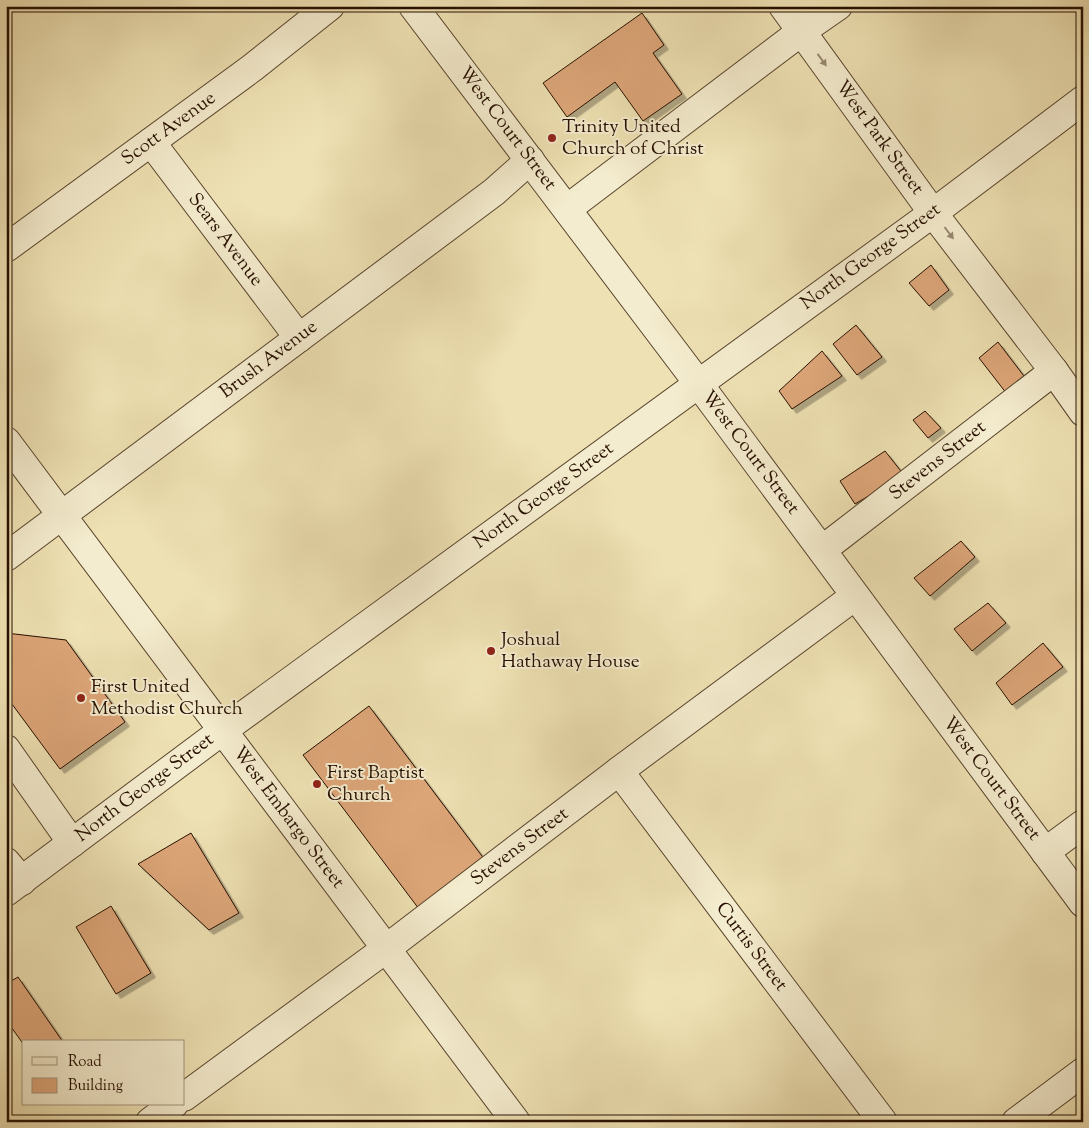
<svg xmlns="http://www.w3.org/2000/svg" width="1089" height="1128" font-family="'Sorts Mill Goudy',serif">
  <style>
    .building { fill: #dda679; stroke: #260f00; filter: url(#shadow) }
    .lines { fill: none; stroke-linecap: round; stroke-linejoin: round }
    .minor-casing { stroke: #58442d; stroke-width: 30 }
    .minor { stroke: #f4ecce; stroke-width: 28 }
    .oneway { fill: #978971 }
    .poi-dot { fill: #8f2418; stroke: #f4ecce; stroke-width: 2 }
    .labels { text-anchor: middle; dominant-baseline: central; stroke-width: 4; stroke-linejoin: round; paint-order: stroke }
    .poi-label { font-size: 19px; fill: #260f00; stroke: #f4ecce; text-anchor: start }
    .street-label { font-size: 19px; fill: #260f00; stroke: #f4ecce }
  </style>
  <defs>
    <filter id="shadow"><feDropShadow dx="4.5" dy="4.5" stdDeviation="0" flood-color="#0004"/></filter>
  </defs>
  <rect width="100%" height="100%" fill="#eee1b3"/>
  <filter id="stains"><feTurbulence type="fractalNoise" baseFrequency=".004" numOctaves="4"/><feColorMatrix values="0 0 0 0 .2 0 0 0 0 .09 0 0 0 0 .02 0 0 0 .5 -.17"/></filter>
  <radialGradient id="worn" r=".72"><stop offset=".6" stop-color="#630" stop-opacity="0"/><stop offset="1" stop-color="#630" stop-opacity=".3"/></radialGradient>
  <g class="building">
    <polygon points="642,13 664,45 653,53 682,94 643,121 615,82 567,117 543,83"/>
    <polygon points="931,265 949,290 929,306 909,283"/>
    <polygon points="856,325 882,357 857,375 833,344"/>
    <polygon points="998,342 1027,380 1007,394 979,358"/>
    <polygon points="822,351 842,376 792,409 779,391"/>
    <polygon points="925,411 941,428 928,438 913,420"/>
    <polygon points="885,451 904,475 855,504 840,481"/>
    <polygon points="961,541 975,557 930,596 914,578"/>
    <polygon points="988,603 1006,623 972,651 954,629"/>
    <polygon points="6,633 66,640 125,722 60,769 6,696"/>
    <polygon points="1043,643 1063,667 1012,705 996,683"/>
    <polygon points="369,706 485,860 419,909 303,755"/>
    <polygon points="191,833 239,913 209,930 138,864"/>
    <polygon points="111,906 151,973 116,994 76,927"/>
    <polygon points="18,977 63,1042 24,1042 24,1045 6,1020 6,984"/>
  </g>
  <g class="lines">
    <g class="minor-casing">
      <g id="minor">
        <polyline points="413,6 698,383 1083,903"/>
        <polyline points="783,6 933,213 1054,371 1083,412"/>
        <polyline points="151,142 299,338"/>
        <polyline points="567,209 802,31 838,6"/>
        <polyline points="6,248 252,68 330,6"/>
        <path d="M6 441C175 669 347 894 516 1122"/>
        <polyline points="822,550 1054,371"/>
        <polyline points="6,557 494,192 530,160"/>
        <polyline points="6,749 72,843"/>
        <polyline points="619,771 883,1122"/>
        <polyline points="1045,852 1083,824"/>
        <polyline points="6,862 22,881"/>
        <polyline points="6,892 222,731 933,213 1083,100"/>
        <polyline points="184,1097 387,948 619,771 855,596"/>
        <polyline points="150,1122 174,1104"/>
        <polyline points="1016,1122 1083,1072"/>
      </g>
    </g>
    <use href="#minor" class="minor"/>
  </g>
  <defs><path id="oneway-solid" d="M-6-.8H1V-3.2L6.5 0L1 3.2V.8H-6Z" transform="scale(1.25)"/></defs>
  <g class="oneway">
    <use href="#oneway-solid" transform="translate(822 60) rotate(54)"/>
    <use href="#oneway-solid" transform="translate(949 233) rotate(53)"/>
  </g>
  <g class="poi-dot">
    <circle cx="552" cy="138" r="5"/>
    <circle cx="491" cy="651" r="5"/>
    <circle cx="81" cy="698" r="5"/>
    <circle cx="317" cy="784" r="5"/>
  </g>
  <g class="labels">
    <g class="poi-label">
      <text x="562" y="127">Trinity United<tspan x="562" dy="22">Church of Christ</tspan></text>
      <text x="501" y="640">Joshual<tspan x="501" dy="22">Hathaway House</tspan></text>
      <text x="91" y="687">First United<tspan x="91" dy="22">Methodist Church</tspan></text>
      <text x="327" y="773">First Baptist<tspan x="327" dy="22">Church</tspan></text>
    </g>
    <g class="street-label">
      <text transform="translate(169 129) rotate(-36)">Scott Avenue</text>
      <text transform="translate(507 129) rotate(53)">West Court Street</text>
      <text transform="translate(879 138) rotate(54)">West Park Street</text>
      <text transform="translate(225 240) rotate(53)">Sears Avenue</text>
      <text transform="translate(871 257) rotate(-36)">North George Street</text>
      <text transform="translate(269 360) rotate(-37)">Brush Avenue</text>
      <text transform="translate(750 453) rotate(53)">West Court Street</text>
      <text transform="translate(938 461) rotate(-38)">Stevens Street</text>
      <text transform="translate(544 496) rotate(-36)">North George Street</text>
      <text transform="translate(991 779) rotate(53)">West Court Street</text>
      <text transform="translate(145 788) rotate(-37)">North George Street</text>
      <text transform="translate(288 818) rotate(53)">West Embargo Street</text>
      <text transform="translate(520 847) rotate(-37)">Stevens Street</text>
      <text transform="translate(751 947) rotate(53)">Curtis Street</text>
    </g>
  </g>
  <rect width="1089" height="1128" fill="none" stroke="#eee1b3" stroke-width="25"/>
  <rect x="8" y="8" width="1074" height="1113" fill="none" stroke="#260f00" stroke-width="2.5"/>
  <rect x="12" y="12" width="1064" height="1103" fill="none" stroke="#260f00"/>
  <rect x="22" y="1040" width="162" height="65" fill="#f4ecce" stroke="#a2947c"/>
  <rect x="32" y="1057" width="25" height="8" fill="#f4ecce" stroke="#a2947c"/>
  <text x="68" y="1066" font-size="15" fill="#260f00">Road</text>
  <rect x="32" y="1078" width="25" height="15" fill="#dda679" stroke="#a2947c"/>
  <text x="68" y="1090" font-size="15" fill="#260f00">Building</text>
  <rect width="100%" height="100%" filter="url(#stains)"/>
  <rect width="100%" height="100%" fill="url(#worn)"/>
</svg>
